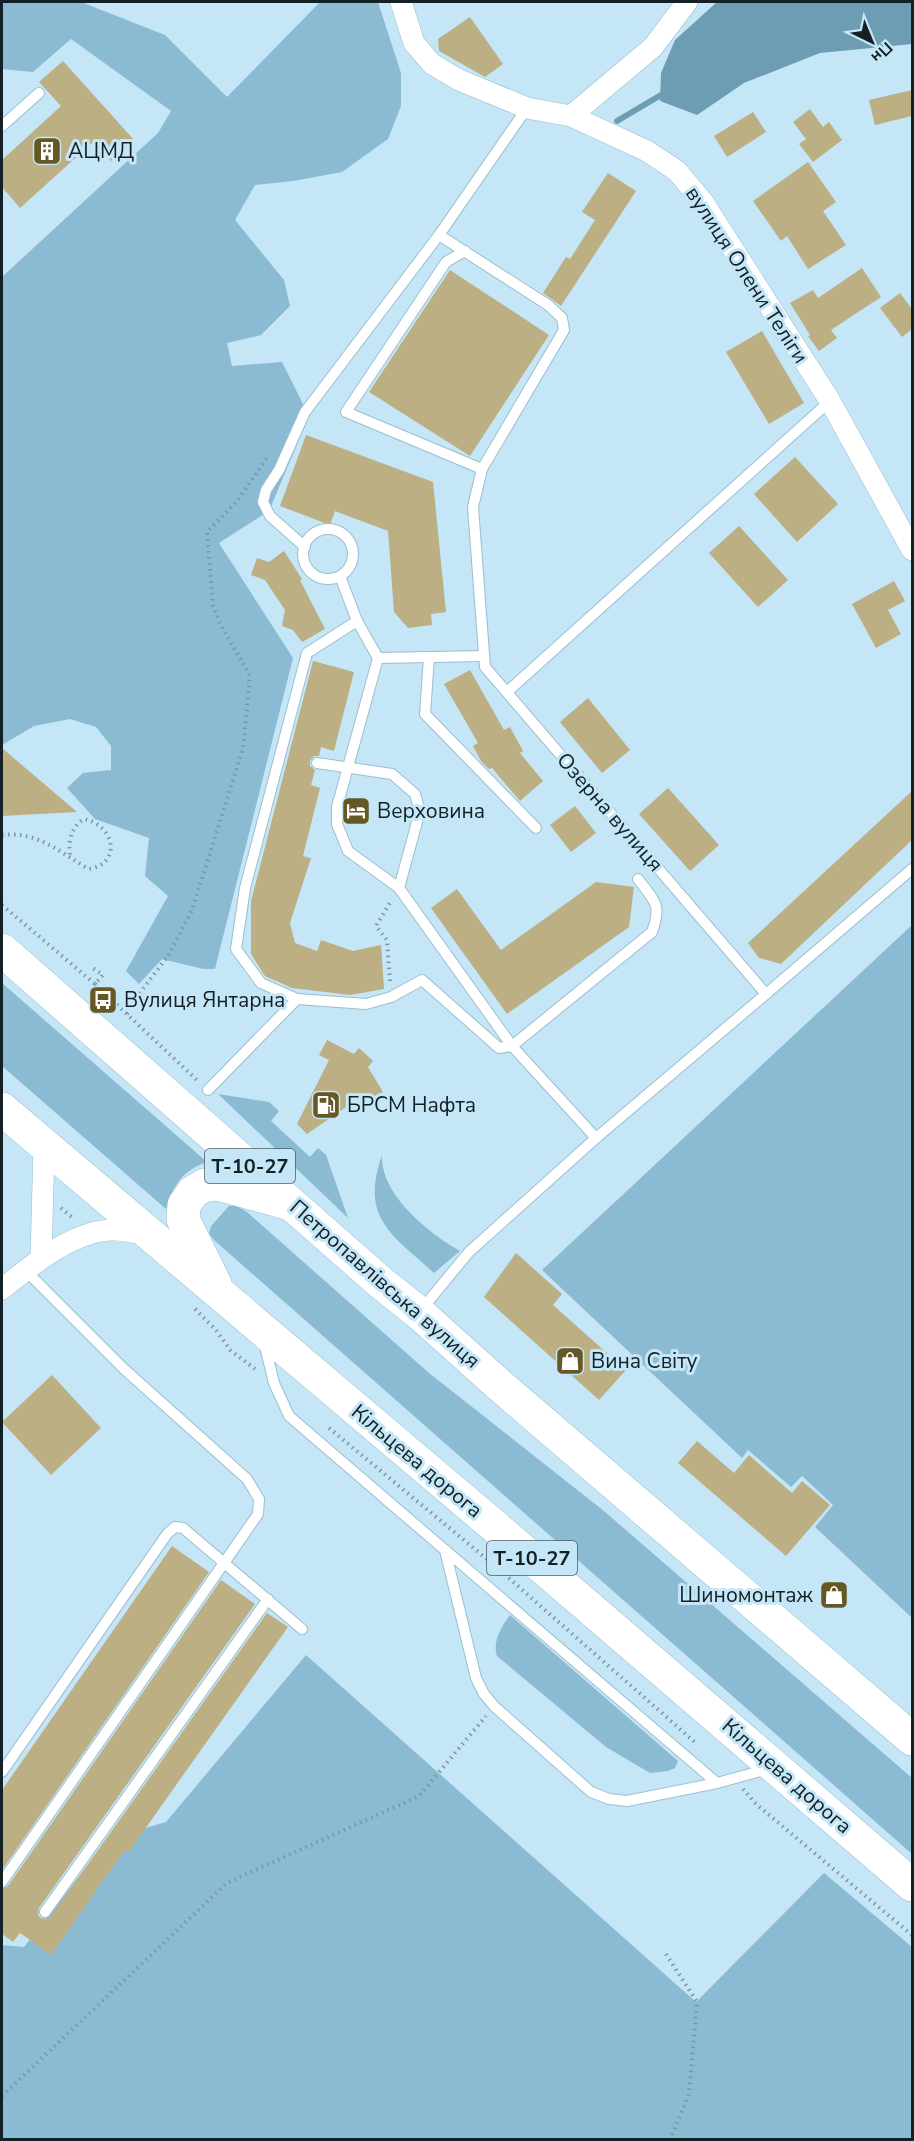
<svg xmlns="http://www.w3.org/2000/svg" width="914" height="2141" font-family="'Nunito Sans',sans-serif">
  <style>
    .green { fill: #8bbbd2 }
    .water { fill: #6d9db3 }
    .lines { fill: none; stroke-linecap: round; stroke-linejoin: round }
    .stream { stroke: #6d9db3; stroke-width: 6 }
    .building { fill: #bcaf83 }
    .lane-casing { stroke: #9cbece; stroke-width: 12 }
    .street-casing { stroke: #9cbece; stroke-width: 22 }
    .highway-casing { stroke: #9cbece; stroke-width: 34 }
    .path { stroke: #7c95a2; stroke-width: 4; stroke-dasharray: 1.5 4.5; stroke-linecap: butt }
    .lane { stroke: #fff; stroke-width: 10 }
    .street { stroke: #fff; stroke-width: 21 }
    .highway { stroke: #fff; stroke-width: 33 }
    .labels { text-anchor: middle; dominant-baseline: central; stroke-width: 6; stroke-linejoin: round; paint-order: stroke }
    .shield { fill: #c4e6f7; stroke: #485b65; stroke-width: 1.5 }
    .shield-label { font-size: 20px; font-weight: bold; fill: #132026 }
    .poi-label { font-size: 21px; fill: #132026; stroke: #c4e6f7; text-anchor: start }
    .street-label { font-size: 21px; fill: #132026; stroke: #c4e6f7 }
  </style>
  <rect width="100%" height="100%" fill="#c4e6f7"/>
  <g class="green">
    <polygon points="2,2 81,2 165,35 227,97 320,2 378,2 401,73 401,106 388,139 342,172 293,181 255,185 235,220 284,280 290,306 261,335 227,343 232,366 282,362 309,416 269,511 219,543 293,658 215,969 203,969 162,959 139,984 126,971 168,896 145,876 149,838 95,819 67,788 83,773 111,770 111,746 96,727 70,719 34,726 2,745 2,277 158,133 171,111 71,39 33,72 2,69"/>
    <polygon points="912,925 912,1618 815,1527 833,1505 802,1476 791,1487 748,1450 742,1458 542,1270"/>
    <path d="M2 983 207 1162C182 1171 174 1184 166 1209L2 1066Z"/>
    <polygon points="218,1094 269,1102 279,1111 271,1121 310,1157 318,1148 326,1155 348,1218"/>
    <path d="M382 1155C380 1194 428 1233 460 1251L434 1273C391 1234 360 1218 382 1155Z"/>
    <polygon points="229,1206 237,1206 247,1212 429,1373 604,1511 912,1778 912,1854 215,1241 209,1234 211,1226"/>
    <path d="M510 1615 678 1761 675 1768 668 1771 650 1773 606 1747 497 1656C492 1641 502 1626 510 1615Z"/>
    <polygon points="306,1655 696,2002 824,1873 912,1947 912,2139 2,2139 2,1945 24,1947 108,1839 166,1822"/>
  </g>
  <polygon class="water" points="717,2 912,2 912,44 820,53 744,83 697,115 660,101 661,73 675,40"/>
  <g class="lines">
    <polyline class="stream" points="617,121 666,92"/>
  </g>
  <g class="building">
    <polygon points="470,17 503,64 485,77 439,51 438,39"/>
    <polygon points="63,61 134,140 111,161 93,142 20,208 2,187 2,160 61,106 39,82"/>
    <polygon points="912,90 912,116 875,125 869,100"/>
    <polygon points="810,109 823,127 829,122 842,140 813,162 799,144 806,139 793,122"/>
    <polygon points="753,112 766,132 727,157 714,136"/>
    <polygon points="808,162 836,202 823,211 846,245 808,269 787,236 781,241 753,201"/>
    <polygon points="608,173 636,191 561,306 543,293 566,257 570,259 595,220 582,212"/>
    <polygon points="862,268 881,297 831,330 837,338 819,351 808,336 810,335 790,303 813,290 818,298"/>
    <polygon points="450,270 549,335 470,456 369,392"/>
    <polygon points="900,293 912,309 912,329 902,337 880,308"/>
    <polygon points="762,331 804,403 769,424 726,352"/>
    <polygon points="306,435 433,482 446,612 431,614 432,625 408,628 394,612 388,531 335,511 330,525 280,506"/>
    <polygon points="795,457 838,504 797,542 754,494"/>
    <polygon points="739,526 788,580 758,607 709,553"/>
    <polygon points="284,551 302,579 300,580 325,629 302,642 293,630 282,626 285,610 265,580 251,575 257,558 269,562"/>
    <polygon points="894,581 905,601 888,610 901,634 876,648 852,604"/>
    <polygon points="313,661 354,672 334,751 321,747 319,756 314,756 310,761 310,766 315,770 311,785 320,788 303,856 311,858 290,923 295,943 317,951 321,940 353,951 381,945 384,989 350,995 292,988 265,976 251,954 251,901"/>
    <polygon points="470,670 504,730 510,727 523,751 520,753 543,781 520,801 492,768 489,769 481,761 473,746 478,743 444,684"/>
    <polygon points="588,698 630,750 602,773 560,722"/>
    <polygon points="2,748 77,812 2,816"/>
    <polygon points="668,788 719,845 690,871 639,814"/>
    <polygon points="912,791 912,840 781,964 759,958 748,943"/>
    <polygon points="575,806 596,833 571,852 550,825"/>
    <polygon points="596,882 634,887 629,927 507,1014 431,908 457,889 501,950"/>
    <polygon points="327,1040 354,1054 359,1048 373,1061 368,1067 383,1092 372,1099 365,1094 307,1134 297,1124 329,1060 319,1055"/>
    <polygon points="516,1253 562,1294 553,1305 626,1370 599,1400 484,1297"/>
    <polygon points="52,1375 101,1428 51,1475 2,1422"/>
    <polygon points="697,1441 734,1473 749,1455 792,1493 802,1481 830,1505 786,1556 678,1463"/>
    <polygon points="172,1546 209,1572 2,1870 2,1790"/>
    <polygon points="221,1580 255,1604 39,1908 38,1915 41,1918 48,1919 51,1916 267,1613 288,1627 128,1853 124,1851 51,1955 20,1933 13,1942 2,1934 2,1889 8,1886"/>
  </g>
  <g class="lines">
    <g class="lane-casing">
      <g id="lane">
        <polyline points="2,126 39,93"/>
        <polyline points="465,251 446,262 346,412 482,469"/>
        <circle cx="328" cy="554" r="25"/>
        <polyline points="305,547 270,516 263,502 266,490 279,470 305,412 439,235 527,108"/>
        <polyline points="340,576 357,621 378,658 337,807 337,824 348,851 399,888 512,1046 596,1138"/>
        <path d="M357 621 307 653 245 888 236 949 261 983 297 999 366 1004 391 997 422 980 499 1048 512 1046 652 932C662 904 655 902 638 879"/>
        <polyline points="429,657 425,714 536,828"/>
        <polyline points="378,658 483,656"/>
        <polyline points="507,692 830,401"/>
        <polyline points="317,763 392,774 415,794 420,811 399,888"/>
        <polyline points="766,994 912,869"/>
        <polyline points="208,1090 297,999"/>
        <polyline points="421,1310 469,1252 596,1138 766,994 485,667 473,507 482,469 564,330 562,318 548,305 439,235"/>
        <polyline points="264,1342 274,1383 289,1416 445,1550 476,1678 484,1694 495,1707 591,1792 609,1799 627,1801 717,1783 768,1769"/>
        <polyline points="445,1550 717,1783"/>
        <polyline points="2,1772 167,1534 175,1527 183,1528 302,1629"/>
        <polyline points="2,1882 258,1514 259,1499 247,1479 124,1369 25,1270"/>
        <polyline points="45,1912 268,1599"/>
      </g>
    </g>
    <g class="street-casing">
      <g id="street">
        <polyline points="401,2 414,43 432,64 459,80 527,108 571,116 647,151 677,171 703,202 830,401 912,550"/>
        <polyline points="571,116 653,47 687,2"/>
        <polyline points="41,1258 44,1147"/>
        <path d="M2 1289C32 1265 71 1232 111 1230 123 1229 136 1233 148 1235"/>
      </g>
    </g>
    <g class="highway-casing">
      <g id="highway">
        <polyline points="2,950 379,1281 419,1313 497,1383 912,1739"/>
        <polyline points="2,1109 513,1542 912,1885"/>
        <polyline points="215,1284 183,1219 184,1205 193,1192 205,1185 218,1184 287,1203"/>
      </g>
    </g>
    <g class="path">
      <path d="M2 835C38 831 59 852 89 869 123 863 114 825 84 819 71 827 68 841 70 855"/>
      <polyline points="2,905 95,984 103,975 90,966"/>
      <polyline points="390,981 387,940 376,926 391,901"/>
      <polyline points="95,984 199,1082"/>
      <polyline points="127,1014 142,990 168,956 192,910 243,749 250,676 220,623 213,606 207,532 237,501 267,458"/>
      <polyline points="61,1208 74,1219"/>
      <polyline points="195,1309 216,1330 230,1350 255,1369"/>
      <polyline points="329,1428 494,1565 697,1744"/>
      <polyline points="743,1789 756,1804 912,1935"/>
      <polyline points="666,1954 697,2002 689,2094 670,2140"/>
      <polyline points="2,2096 227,1883 419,1796 486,1716"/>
    </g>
    <use href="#lane" class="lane"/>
    <use href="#street" class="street"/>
    <use href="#highway" class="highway"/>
  </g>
  <defs>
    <g id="building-square" transform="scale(1.5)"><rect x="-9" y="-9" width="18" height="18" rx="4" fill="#665825" stroke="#c4e6f7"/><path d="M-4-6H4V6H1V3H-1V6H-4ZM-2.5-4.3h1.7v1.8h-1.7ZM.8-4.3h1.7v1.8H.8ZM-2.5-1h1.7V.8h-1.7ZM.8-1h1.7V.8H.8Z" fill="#fff"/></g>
    <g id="hotel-square" transform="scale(1.5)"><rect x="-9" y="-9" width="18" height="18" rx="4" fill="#665825" stroke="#c4e6f7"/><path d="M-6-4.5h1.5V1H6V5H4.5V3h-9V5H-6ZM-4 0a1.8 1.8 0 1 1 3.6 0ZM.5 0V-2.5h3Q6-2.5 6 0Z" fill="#fff"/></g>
    <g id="bus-square" transform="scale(1.5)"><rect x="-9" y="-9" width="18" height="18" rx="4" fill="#665825" stroke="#c4e6f7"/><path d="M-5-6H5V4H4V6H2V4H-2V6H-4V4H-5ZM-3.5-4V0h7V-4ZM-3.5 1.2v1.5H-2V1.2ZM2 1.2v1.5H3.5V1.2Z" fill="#fff"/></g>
    <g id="fuel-square" transform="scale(1.5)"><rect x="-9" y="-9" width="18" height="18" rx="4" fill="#665825" stroke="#c4e6f7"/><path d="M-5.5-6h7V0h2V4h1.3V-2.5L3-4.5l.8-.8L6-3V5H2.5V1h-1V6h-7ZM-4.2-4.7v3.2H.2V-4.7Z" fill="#fff"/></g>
    <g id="shop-square" transform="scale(1.5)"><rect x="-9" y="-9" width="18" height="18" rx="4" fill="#665825" stroke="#c4e6f7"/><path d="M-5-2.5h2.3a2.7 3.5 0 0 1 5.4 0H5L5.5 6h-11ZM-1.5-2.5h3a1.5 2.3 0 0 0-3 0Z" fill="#fff"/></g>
  </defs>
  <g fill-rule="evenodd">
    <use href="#building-square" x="47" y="151"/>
    <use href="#hotel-square" x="356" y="811"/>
    <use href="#bus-square" x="103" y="1000"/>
    <use href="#fuel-square" x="326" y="1105"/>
    <use href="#shop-square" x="570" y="1361"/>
    <use href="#shop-square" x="834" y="1595"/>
  </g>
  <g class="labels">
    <g class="shield">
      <rect x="205" y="1149" width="90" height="34" rx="4.5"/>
      <rect x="487" y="1541" width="90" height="34" rx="4.5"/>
    </g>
    <g class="shield-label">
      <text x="250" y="1166">Т-10-27</text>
      <text x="532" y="1558">Т-10-27</text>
    </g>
    <g class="poi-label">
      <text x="68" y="151">АЦМД</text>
      <text x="377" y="811">Верховина</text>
      <text x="124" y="1000">Вулиця Янтарна</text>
      <text x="347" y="1105">БРСМ Нафта</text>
      <text x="591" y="1361">Вина Світу</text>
      <text x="813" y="1595" text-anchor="end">Шиномонтаж</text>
    </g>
    <g class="street-label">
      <text transform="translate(747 275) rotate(57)">вулиця Олени Теліги</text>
      <text transform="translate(610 812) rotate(49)">Озерна вулиця</text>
      <text transform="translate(385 1284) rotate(41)">Петропавлівська вулиця</text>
      <text transform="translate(417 1461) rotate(40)">Кільцева дорога</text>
      <text transform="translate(787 1776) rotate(41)">Кільцева дорога</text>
    </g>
  </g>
  <rect width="914" height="2141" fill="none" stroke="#132026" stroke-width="6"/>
  <g transform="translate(872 42) rotate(137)" stroke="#c4e6f7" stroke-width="4.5" paint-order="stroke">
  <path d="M0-4.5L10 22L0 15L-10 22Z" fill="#132026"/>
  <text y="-9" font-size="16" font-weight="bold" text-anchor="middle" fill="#132026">Пн</text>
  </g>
</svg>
